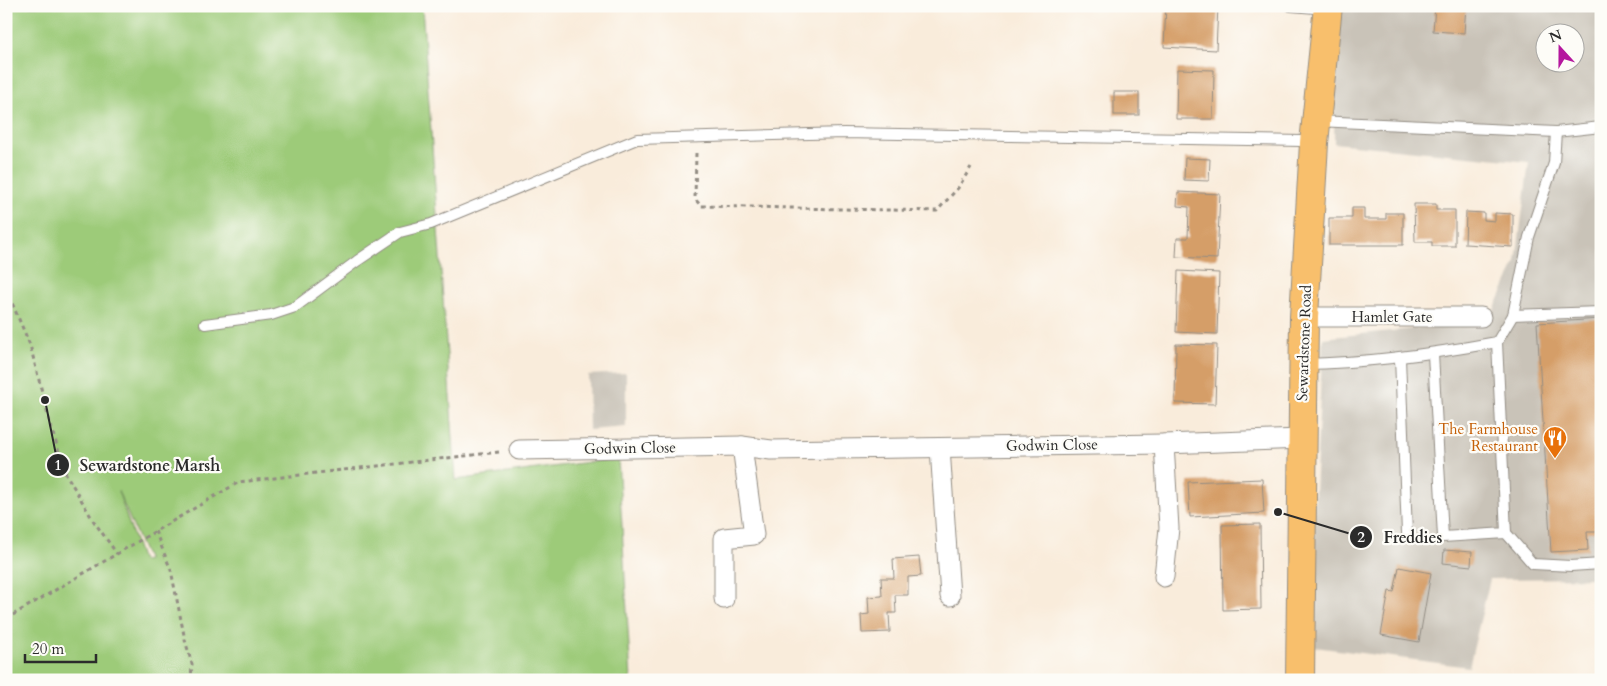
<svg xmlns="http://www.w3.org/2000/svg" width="1607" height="686" font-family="Cardo,serif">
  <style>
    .industrial { fill: #c9c3b8; fill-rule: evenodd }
    .green { fill: #9dcb79; stroke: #647b52; fill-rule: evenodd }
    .building { fill: #d59e67 }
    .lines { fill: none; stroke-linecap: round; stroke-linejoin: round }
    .service-casing { stroke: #928c83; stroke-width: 12 }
    .minor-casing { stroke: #928c83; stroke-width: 21 }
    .primary-casing { stroke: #928c83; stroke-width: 30 }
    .path { stroke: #928c83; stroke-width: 3; stroke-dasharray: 4 4; stroke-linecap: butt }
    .service { stroke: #fff; stroke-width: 10 }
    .minor { stroke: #fff; stroke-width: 19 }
    .primary { stroke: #f8bf6c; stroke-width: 28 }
    .labels { text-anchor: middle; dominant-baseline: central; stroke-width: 4.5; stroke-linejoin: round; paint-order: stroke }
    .street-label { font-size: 15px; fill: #2b2b2b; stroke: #fdfcf7 }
    .food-label { font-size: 15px; fill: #c56008; stroke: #fdfcf7; text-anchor: end }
    .leader { fill: none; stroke: #2b2b2b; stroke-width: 2 }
    .callout-dot { fill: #2b2b2b; stroke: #fdfcf7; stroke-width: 2 }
    .mark-label { font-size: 15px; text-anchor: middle; font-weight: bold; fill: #fff }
    .callout-label { font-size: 16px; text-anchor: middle; font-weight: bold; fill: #2b2b2b; stroke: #fdfcf7; stroke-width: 4.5; stroke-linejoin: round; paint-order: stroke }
  </style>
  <rect width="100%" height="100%" fill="#fdfcf7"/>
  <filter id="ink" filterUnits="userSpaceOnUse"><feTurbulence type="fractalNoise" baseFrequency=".02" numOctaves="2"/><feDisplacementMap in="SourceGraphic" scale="10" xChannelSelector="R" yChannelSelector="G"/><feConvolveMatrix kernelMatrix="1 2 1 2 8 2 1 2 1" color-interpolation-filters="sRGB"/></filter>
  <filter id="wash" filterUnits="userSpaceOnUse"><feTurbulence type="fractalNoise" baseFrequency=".0096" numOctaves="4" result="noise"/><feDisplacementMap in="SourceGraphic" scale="20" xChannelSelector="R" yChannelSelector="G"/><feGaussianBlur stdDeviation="1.12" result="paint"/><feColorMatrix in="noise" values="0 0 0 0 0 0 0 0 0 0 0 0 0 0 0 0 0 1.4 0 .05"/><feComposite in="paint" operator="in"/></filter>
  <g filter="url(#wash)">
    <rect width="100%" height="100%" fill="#f9ecdb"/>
    <g class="industrial">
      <path d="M1336 6H1601V578L1490 579 1469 667 1307 646 1323 338 1489 321 1516 262 1529 162 1334 143ZM1544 32H1574V62H1544Z"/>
      <polygon points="626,373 626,427 589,430 588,375"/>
    </g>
    <path class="green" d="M6 6H422L456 480 618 458 631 680H6ZM118 491 147 559V560L142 561Z"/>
    <g id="blocks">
      <g class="building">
        <polygon points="1166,6 1218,6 1216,50 1164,47"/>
        <polygon points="1435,6 1466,6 1464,33 1433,31"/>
        <polygon points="1177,69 1214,70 1213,119 1176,119"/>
        <rect x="1114" y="92" width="25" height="23"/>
        <polygon points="1185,158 1210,159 1209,181 1184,180"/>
        <polygon points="1178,192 1220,194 1217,259 1176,257 1177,238 1188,238 1189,207 1177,206"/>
        <polygon points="1414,204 1436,204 1436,210 1455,210 1455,246 1432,246 1432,242 1415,242"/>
        <polygon points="1352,208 1364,208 1364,219 1386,219 1386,213 1403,213 1403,245 1329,245 1329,218 1352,218"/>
        <polygon points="1466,212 1484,213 1484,220 1495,221 1495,213 1513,214 1513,247 1465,244"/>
        <polygon points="1178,271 1219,273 1217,334 1176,332"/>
        <polygon points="1601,319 1601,532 1587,532 1588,550 1551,552 1537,323"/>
        <polygon points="1176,344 1217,345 1215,404 1175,403"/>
        <polygon points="1262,479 1264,513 1190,517 1188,482"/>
        <polygon points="1260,524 1261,609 1223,610 1222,525"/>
        <polygon points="1444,550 1472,552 1471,566 1443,563"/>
        <polygon points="919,557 921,576 908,577 908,595 895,595 896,613 889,613 890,632 862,633 861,615 869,614 868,597 882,596 881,578 894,578 893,559"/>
        <polygon points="1399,567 1431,573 1419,642 1381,635 1389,591 1394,592"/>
      </g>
    </g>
  </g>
  <g filter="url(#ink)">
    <use href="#blocks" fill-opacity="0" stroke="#928c83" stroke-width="1"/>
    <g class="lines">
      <g class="service-casing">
        <g id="service">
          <polyline points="1291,6 1327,9"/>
          <polyline points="1317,121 1556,132 1601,127"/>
          <polyline points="1513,315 1601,312"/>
          <polyline points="205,324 271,315 295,307 357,261 400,232 431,224 637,139 844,133 1301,141 1312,143"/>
          <polyline points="1433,354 1443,537 1506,533 1497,342"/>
          <polyline points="1400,358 1407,533"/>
          <path d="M1304 364C1370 363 1432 354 1497 342L1513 315 1529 237 1554 163 1556 132"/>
          <polyline points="1506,533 1533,564 1571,566 1601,564"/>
        </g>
      </g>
      <g class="minor-casing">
        <g id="minor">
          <polyline points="1304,317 1481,317"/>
          <polyline points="940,448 950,596"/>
          <polyline points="519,450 742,446 771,450 1164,444 1302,439"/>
          <polyline points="1164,577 1169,528 1164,444"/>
          <polyline points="724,599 724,538 754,535 742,446"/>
        </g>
      </g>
      <g class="primary-casing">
        <polyline id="primary" points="1300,680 1304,317 1314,143 1328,6"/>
      </g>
      <g class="path">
        <polyline points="696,153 695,199 701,206 937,211 958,188 971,167"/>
        <polyline points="6,289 30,345 51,427 66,474 93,520 117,554"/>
        <polyline points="155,531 171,570 185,640 192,664 191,680"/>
        <polyline points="6,619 239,482 499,452"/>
      </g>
      <use href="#service" class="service"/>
      <use href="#minor" class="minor"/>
      <use href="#primary" class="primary"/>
    </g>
  </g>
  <defs>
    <g id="restaurant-pin" transform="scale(1.25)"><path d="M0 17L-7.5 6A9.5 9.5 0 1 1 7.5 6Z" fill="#e8710a" stroke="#fdfcf7"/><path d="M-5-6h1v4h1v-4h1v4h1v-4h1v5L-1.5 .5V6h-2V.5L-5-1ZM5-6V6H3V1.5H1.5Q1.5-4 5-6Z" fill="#fff"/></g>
  </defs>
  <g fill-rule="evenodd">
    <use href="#restaurant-pin" x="1555" y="438"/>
  </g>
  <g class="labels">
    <g class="street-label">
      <text x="1392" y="317">Hamlet Gate</text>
      <text transform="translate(1304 343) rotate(-88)">Sewardstone Road</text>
      <text transform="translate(1052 445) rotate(-1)">Godwin Close</text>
      <text transform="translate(630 448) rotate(-1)">Godwin Close</text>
    </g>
    <g class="food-label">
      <text x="1538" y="429">The Farmhouse<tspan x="1538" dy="17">Restaurant</tspan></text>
    </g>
  </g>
  <path class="leader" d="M45 400L58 465M1278 512L1361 537"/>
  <g class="callout-dot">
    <circle cx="45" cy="400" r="5"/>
    <circle cx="1278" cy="512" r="5"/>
    <circle cx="58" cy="465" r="12"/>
    <circle cx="1361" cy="537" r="12"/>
  </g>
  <g class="mark-label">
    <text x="58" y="470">1</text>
    <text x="1361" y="542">2</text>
  </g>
  <g class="callout-label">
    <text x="150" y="471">Sewardstone Marsh</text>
    <text x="1413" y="543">Freddies</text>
  </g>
  <rect width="1607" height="686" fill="none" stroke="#fdfcf7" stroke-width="25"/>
  <g transform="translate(1560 48) rotate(339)"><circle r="24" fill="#fdfcf7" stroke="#a9a8a5"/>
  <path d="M0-4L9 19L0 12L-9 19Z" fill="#b5179e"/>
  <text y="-8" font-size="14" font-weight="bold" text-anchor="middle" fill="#2b2b2b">N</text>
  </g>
  <path d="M25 654v8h71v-8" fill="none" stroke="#2b2b2b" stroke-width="2.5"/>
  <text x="32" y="654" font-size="15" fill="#2b2b2b" stroke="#fdfcf7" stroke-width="4" paint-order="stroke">20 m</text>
</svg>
